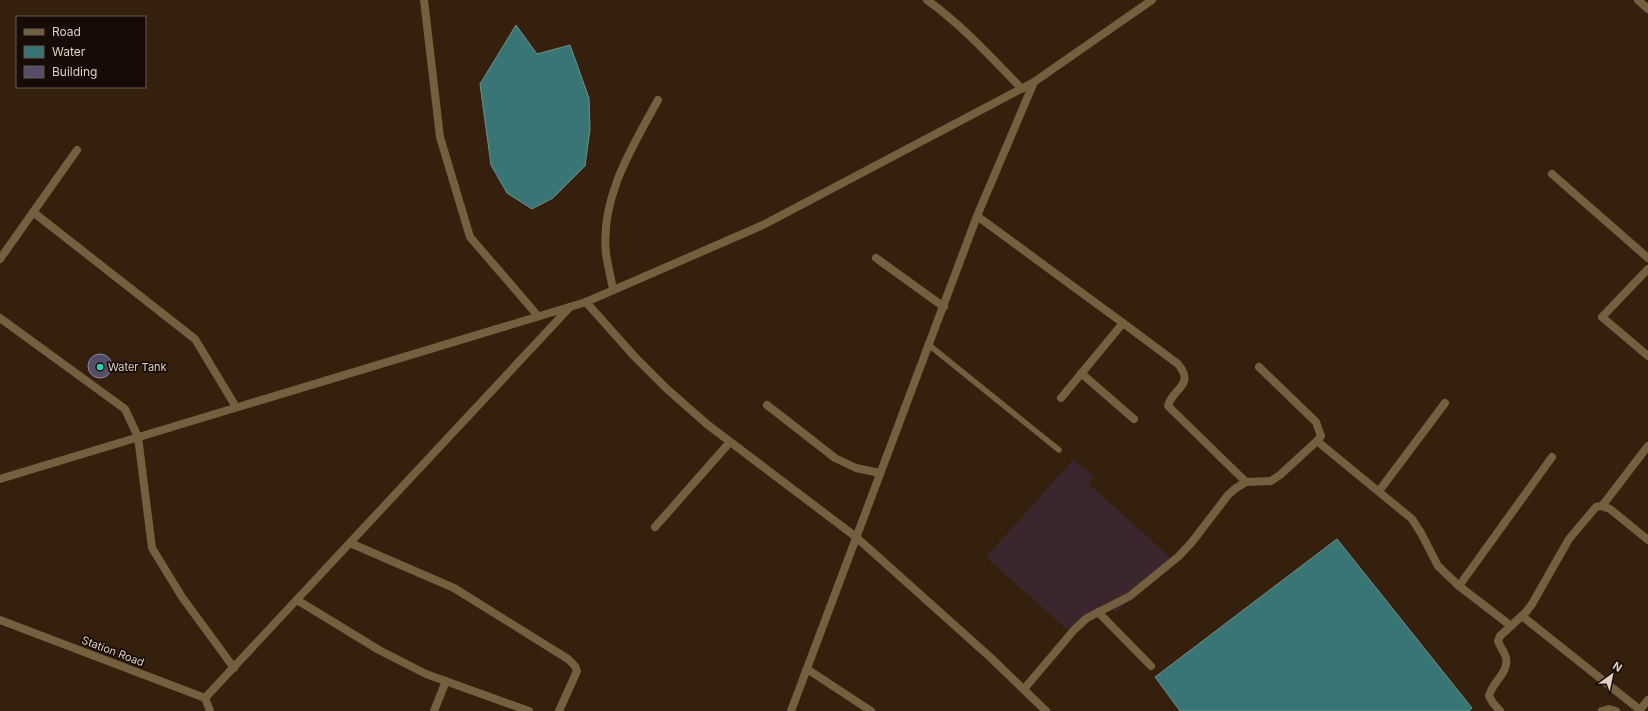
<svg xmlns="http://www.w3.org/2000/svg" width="1648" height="711" font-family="Inter,sans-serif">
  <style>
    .education { fill: #39272d }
    .water { fill: #3a7575; stroke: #6b908d }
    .building { fill: #534d67; stroke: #8d86a4 }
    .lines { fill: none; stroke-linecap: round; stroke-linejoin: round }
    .service { stroke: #745f3f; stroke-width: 5.5 }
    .minor { stroke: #745f3f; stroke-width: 8 }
    .tertiary { stroke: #745f3f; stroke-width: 8 }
    .poi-dot { fill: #1fd5b0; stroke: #160c05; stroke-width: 1.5 }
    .labels { text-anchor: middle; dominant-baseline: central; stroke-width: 3.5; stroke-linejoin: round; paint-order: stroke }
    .poi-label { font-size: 11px; fill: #ded0c5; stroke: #160c05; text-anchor: start }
    .street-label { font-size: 11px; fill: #ded0c5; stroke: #160c05 }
  </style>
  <rect width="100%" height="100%" fill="#35200e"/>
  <polygon class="education" points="1073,460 1093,476 1089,484 1174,561 1116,612 1105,604 1070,632 986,557"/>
  <g class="water">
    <polygon points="516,25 537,54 570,45 589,98 590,129 585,166 553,198 532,209 507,193 491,165 480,84"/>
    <polygon points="1337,539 1472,708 1469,711 1180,711 1155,677"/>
  </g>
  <circle class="building" cx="100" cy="366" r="12"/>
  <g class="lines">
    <polyline class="service" points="929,345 1059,450"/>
    <g class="minor">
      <polyline points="424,0 440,137 470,237 538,316"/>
      <path d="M927 0C962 25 992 58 1022 89"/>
      <polyline points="1638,0 1648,9"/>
      <polyline points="1552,174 1648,258"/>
      <polyline points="33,212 195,339 236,407"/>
      <polyline points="977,216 1123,323"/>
      <polyline points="876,258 944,307"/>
      <polyline points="0,259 77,150"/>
      <polyline points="1648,269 1602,317 1648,356"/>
      <path d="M613 290C611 278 608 266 606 254 600 198 632 147 658 100"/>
      <polyline points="586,302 634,356 667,389 708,425 856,537 990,657 1046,711"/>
      <polyline points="0,318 125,409 138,437 152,548 182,597 234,668"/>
      <polyline points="1081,373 1134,419"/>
      <path d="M1061 398 1123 323 1178 364C1196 386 1172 388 1168 406L1246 482"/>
      <polyline points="767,405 835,458 856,468 880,473"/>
      <polyline points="1317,441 1412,519 1421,533 1438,566 1459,586 1552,457"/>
      <polyline points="0,479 586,302 763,225 1034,82"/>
      <polyline points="1379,491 1445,403"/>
      <polyline points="1602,506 1648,446"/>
      <polyline points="655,527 730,442"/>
      <polyline points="350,543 454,588 568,659 575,666 577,671 559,711"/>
      <path d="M1459 586 1511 626 1500 636 1498 641C1500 647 1505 653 1506 658 1509 673 1492 682 1489 696L1493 703 1500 711"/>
      <polyline points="297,600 379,650 426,674 529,711"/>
      <polyline points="1098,612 1151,666"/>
      <polyline points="1522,616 1640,710"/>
      <polyline points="0,620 205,698 210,711"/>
      <polyline points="1511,626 1526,612 1532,604 1569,539 1596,507 1602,506 1610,509 1648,540"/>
      <polyline points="807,669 871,711"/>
      <polyline points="1024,689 1074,630 1087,618 1130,596 1179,556 1192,542 1228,495 1236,488 1246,482 1271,481 1280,475 1317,441 1321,436 1316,422 1259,367"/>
      <polyline points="205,698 570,307"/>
      <polyline points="434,711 446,681"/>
      <polyline points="1602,711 1609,709 1616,711"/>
      <polyline points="1639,711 1648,700"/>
    </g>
    <polyline class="tertiary" points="791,711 977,216 1034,82 1152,0"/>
  </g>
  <circle class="poi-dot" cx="100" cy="367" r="4"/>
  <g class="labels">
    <g class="poi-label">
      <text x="108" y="367">Water Tank</text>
    </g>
    <g class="street-label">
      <text transform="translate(113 651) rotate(21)">Station Road</text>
    </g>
  </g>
  <rect x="16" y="16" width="130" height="72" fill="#160c05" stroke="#665a52"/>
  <rect x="24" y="29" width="20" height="6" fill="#745f3f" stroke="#665a52"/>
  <text x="52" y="36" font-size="12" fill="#ded0c5">Road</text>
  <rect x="24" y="46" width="20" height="12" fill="#3a7575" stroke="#665a52"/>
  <text x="52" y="56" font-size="12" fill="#ded0c5">Water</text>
  <rect x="24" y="66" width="20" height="12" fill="#534d67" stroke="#665a52"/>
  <text x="52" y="76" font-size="12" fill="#ded0c5">Building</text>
  <g transform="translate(1612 675) rotate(33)" stroke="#160c05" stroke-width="3" paint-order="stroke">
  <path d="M0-3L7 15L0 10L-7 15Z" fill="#ded0c5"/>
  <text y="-6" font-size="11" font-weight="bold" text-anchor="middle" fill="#ded0c5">N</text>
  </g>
</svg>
